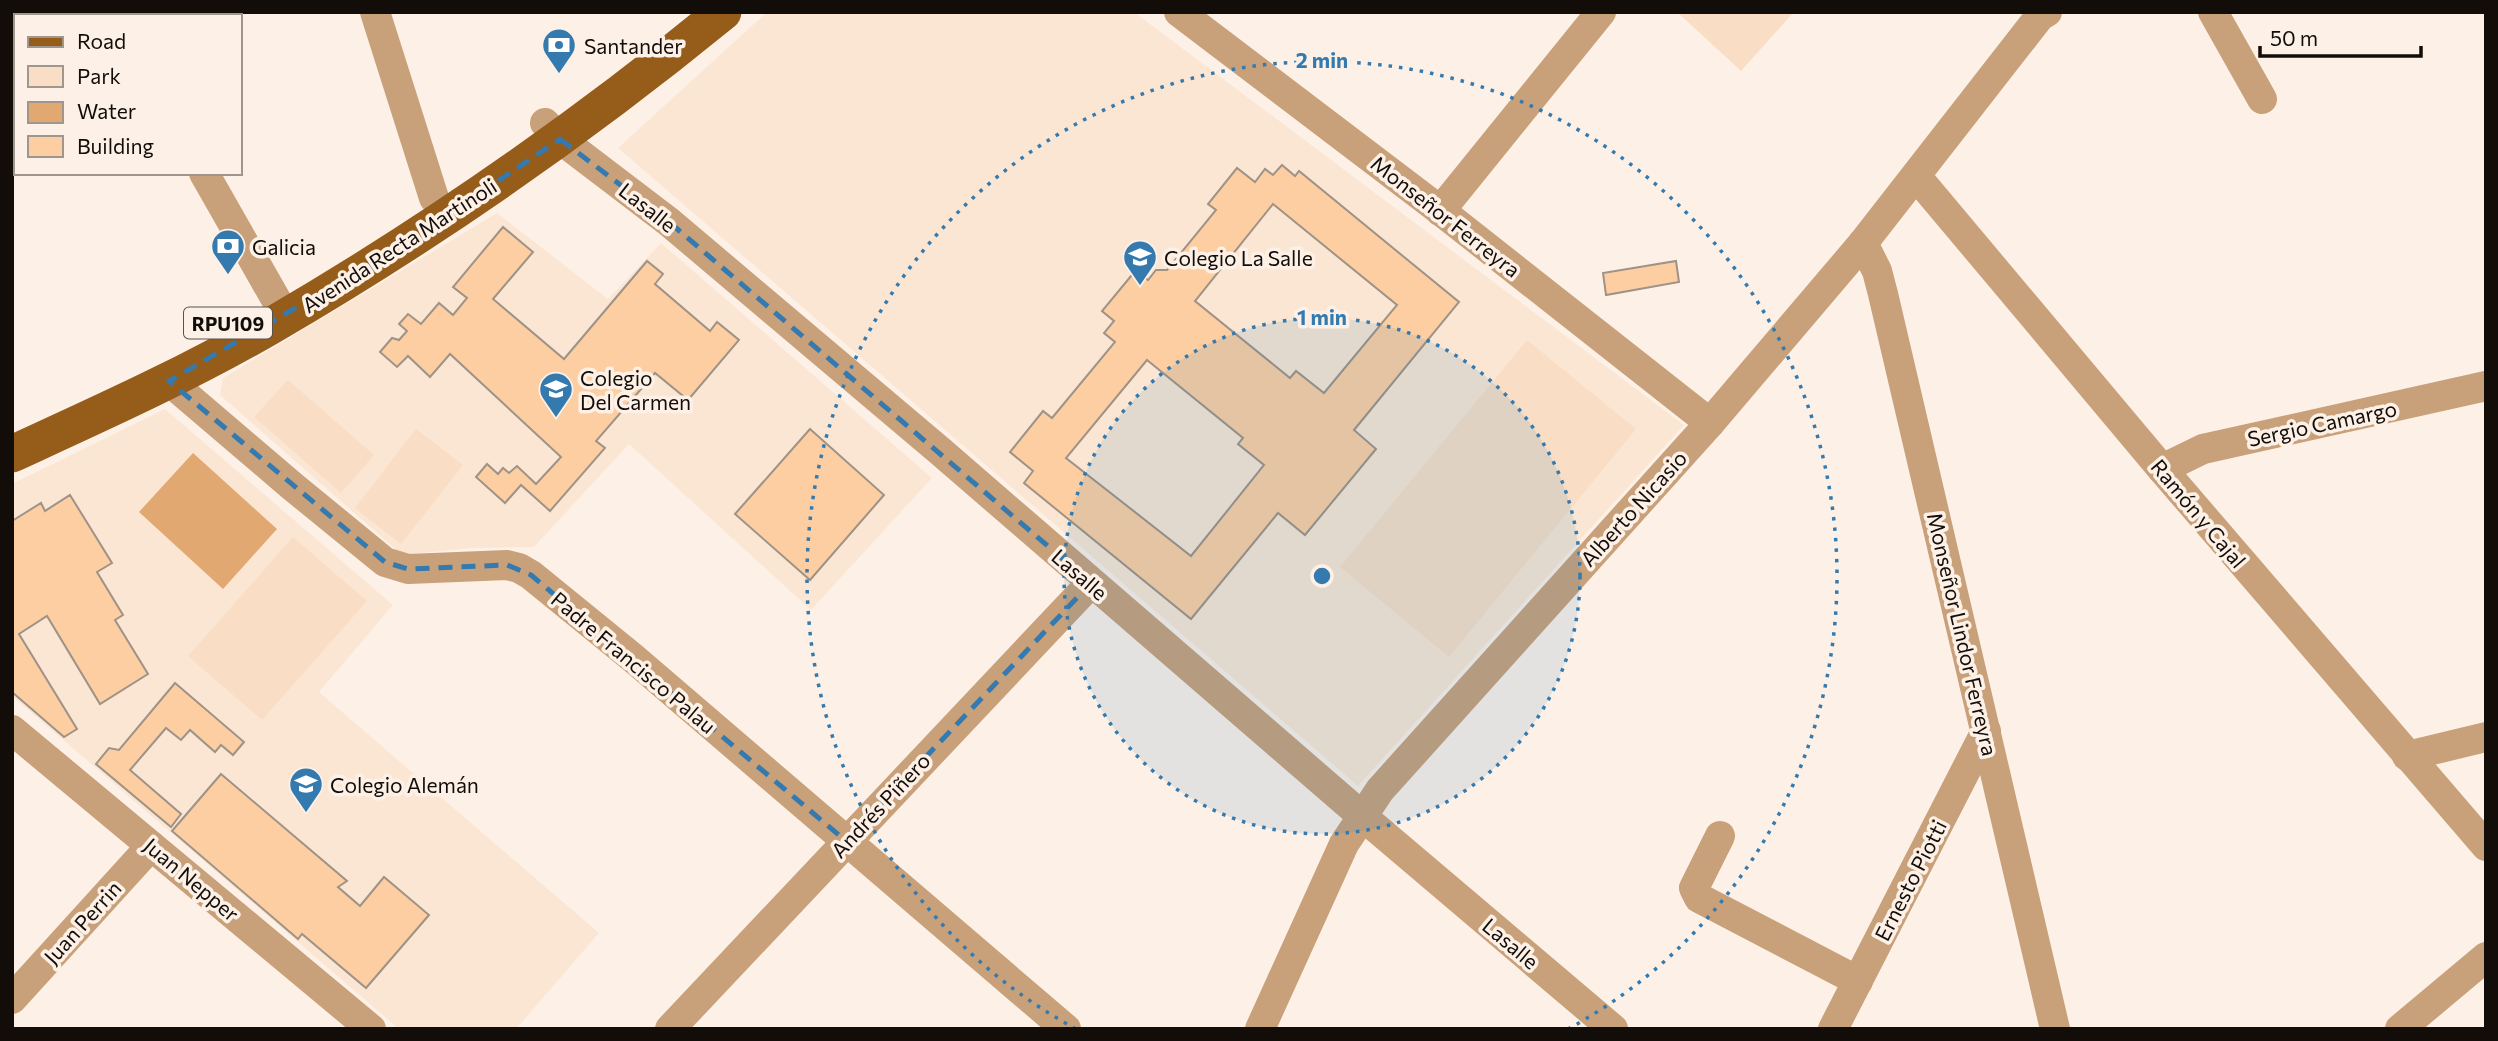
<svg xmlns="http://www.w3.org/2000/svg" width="2498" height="1041" font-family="Commissioner,sans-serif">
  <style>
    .built { fill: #fbe6d3 }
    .green { fill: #f9dec5 }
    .water { fill: #e1a872 }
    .building { fill: #fdcea2; stroke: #9f9286; stroke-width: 2; fill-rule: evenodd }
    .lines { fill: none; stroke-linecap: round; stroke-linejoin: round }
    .minor { stroke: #c8a07a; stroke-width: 30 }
    .major { stroke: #955c1a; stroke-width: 37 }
    .marked { fill: none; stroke: #347aaf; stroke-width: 5; stroke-dasharray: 14 9; stroke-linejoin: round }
    .ring { fill: none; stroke: #347aaf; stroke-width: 3.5; stroke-dasharray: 3.5 7 }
    .labels { text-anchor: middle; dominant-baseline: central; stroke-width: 7; stroke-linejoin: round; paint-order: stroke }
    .shield { fill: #fdf1e7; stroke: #58514c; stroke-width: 2 }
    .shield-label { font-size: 19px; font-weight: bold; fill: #120d09 }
    .poi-label { font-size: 21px; fill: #120d09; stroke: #fdf1e7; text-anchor: start }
    .street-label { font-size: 21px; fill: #120d09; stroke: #fdf1e7 }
    .centre { fill: #347aaf; stroke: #fdf1e7; stroke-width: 3.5 }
    .ring-label { font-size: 21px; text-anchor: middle; font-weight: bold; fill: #347aaf; stroke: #fdf1e7; stroke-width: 7; stroke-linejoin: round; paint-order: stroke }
  </style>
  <rect width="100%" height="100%" fill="#fdf1e7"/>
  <g class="built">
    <polygon points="767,12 1134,12 1684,425 1358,786 618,148"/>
    <polygon points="497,213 608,299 661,243 932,478 811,610 629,444 534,547 471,548 402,555 220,395 223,378"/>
    <polygon points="165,409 393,605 319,692 599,933 516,1029 399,1029 12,696 12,484"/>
  </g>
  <g class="green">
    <polygon points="1677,12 1794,12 1741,71"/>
    <polygon points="1527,340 1636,429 1449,657 1340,567"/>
    <polygon points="288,380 374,455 341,493 254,417"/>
    <polygon points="416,429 463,465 401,544 355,508"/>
    <polygon points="293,537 367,601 262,720 188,656"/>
  </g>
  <polygon class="water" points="193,453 277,529 223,589 139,512"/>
  <g class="building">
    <path d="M1282 165 1295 176 1299 171 1459 302 1354 430 1376 449 1305 535 1278 513 1191 619 1024 483 1033 471 1010 452 1043 411 1052 418 1115 342 1104 333 1114 321 1102 311 1136 270 1148 280 1156 270H1167L1216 210 1208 204 1237 168 1255 182 1265 169 1273 175ZM1273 204 1397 305 1324 393 1296 371 1290 378 1195 301ZM1147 360 1243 438 1238 444 1264 465 1191 556 1066 458Z"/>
    <polygon points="503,227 533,252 493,299 564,359 647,261 663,274 655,284 710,331 717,322 739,340 688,400 655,373 596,441 605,448 550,511 521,485 505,503 476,477 487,464 498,474 503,468 509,473 517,466 536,484 561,457 450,354 430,377 408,356 397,367 380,352 392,338 399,340 407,331 399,324 408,314 421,324 439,303 453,315 467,298 453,287"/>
    <polygon points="1676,261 1679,282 1606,295 1603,273"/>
    <polygon points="810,429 884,495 810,580 735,514"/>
    <polygon points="70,495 112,563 97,572 123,615 115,620 148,674 100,704 47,616 19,634 77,729 64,737 12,692 12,521 41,503 45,511"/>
    <polygon points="175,683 244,742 233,755 221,745 215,752 190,730 181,740 166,728 130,770 181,814 171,827 96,764 109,748 119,750"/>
    <polygon points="221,774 347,881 338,887 360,906 384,877 429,915 366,988 302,934 298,939 172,831"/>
  </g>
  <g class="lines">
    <g class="minor">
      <polyline points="111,12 113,16"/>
      <polyline points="375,12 434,198"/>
      <polyline points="1179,12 1437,208 1710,423"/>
      <polyline points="2213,12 2262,99"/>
      <polyline points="12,71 16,69"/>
      <polyline points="545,123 560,139 669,222 940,451 1362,816 1613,1029"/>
      <polyline points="204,173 286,317"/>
      <polyline points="1916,176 2162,469 2486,846"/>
      <polyline points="1440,211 1601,12"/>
      <polyline points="1863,243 1877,271 1883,294 2055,1029"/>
      <polyline points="169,381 292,486 385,562 408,569 507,565 519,568 531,575 633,658 1066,1029"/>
      <polyline points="2162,469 2203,449 2486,386"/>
      <polyline points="12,730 371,1029"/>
      <polyline points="2407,756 2486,737"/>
      <polyline points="1720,836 1694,888 1699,898 1858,981"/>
      <polyline points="12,999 151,846"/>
      <polyline points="670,1029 1091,583"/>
      <polyline points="1260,1029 1344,844 1380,790 1710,423 1863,243 2040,16 2047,12"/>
      <polyline points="1833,1029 1986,731"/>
      <polyline points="2400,1029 2486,957"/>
    </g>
    <path class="major" d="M12 454C99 414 186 375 269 327 429 234 580 129 723 12"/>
  </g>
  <path class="marked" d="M560 139 669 222 1091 583 846 841 531 575 507 565 408 569 385 562 169 381 396 250Z"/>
  <circle cx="1322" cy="576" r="258" fill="#347aaf" fill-opacity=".12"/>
  <g class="ring">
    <circle cx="1322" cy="576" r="258"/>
    <path d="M1076 1029A515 515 0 1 1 1568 1029"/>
  </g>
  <defs>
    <g id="bank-pin" transform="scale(1.75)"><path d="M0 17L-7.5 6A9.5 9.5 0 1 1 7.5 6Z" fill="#347aaf" stroke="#fdf1e7"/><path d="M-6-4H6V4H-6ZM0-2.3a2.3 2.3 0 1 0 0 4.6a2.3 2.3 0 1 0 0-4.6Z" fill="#fff"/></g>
    <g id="school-pin" transform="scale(1.75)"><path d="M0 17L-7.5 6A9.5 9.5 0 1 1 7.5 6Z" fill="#347aaf" stroke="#fdf1e7"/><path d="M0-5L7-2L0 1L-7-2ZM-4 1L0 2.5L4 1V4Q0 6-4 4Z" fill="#fff"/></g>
  </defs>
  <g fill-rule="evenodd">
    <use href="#bank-pin" x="559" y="45"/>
    <use href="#bank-pin" x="228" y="246"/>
    <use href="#school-pin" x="1140" y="257"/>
    <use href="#school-pin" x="556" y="389"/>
    <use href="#school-pin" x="306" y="784"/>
  </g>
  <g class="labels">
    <rect class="shield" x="184" y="307.5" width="88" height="31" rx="5"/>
    <g class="shield-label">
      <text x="228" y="323">RPU109</text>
    </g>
    <g class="poi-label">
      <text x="584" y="45">Santander</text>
      <text x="252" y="246">Galicia</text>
      <text x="1164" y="257">Colegio La Salle</text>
      <text x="580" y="377">Colegio<tspan x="580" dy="24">Del Carmen</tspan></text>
      <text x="330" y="784">Colegio Alemán</text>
    </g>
    <g class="street-label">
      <text transform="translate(648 207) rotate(38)">Lasalle</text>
      <text transform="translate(1446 216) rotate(38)">Monseñor Ferreyra</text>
      <text transform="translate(399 245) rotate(-33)">Avenida Recta Martinoli</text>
      <text transform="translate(2322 423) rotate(-12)">Sergio Camargo</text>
      <text transform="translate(1633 508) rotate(-48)">Alberto Nicasio</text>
      <text transform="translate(2199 513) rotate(50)">Ramón y Cajal</text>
      <text transform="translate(1080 574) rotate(41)">Lasalle</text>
      <text transform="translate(1963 634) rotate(77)">Monseñor Lindor Ferreyra</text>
      <text transform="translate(634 662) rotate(40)">Padre Francisco Palau</text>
      <text transform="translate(880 805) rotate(-47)">Andrés Piñero</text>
      <text transform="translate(192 879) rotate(40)">Juan Nepper</text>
      <text transform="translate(1910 880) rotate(-63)">Ernesto Piotti</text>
      <text transform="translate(82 922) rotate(-48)">Juan Perrin</text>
      <text transform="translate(1511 943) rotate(40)">Lasalle</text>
    </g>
  </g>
  <circle cx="1322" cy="576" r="10" class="centre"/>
  <g class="ring-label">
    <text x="1322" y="68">2 min</text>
    <text x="1322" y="325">1 min</text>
  </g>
  <rect width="2498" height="1041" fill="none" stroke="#120d09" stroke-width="28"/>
  <rect x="14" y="14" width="228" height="161" fill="#fdf1e7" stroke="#9f968e" stroke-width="2"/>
  <rect x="28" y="37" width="35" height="10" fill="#955c1a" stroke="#9f968e" stroke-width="2"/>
  <text x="77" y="49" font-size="21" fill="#120d09">Road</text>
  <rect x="28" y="66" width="35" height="21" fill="#f9dec5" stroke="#9f968e" stroke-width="2"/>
  <text x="77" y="84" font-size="21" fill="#120d09">Park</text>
  <rect x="28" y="102" width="35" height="21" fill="#e1a872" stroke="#9f968e" stroke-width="2"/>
  <text x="77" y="119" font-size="21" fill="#120d09">Water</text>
  <rect x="28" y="136" width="35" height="21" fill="#fdcea2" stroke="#9f968e" stroke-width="2"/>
  <text x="77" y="154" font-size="21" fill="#120d09">Building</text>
  <path d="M2260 46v10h161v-10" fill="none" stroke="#120d09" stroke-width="3.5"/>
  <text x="2270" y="46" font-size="21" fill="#120d09" stroke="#fdf1e7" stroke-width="5" paint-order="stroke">50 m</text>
</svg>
